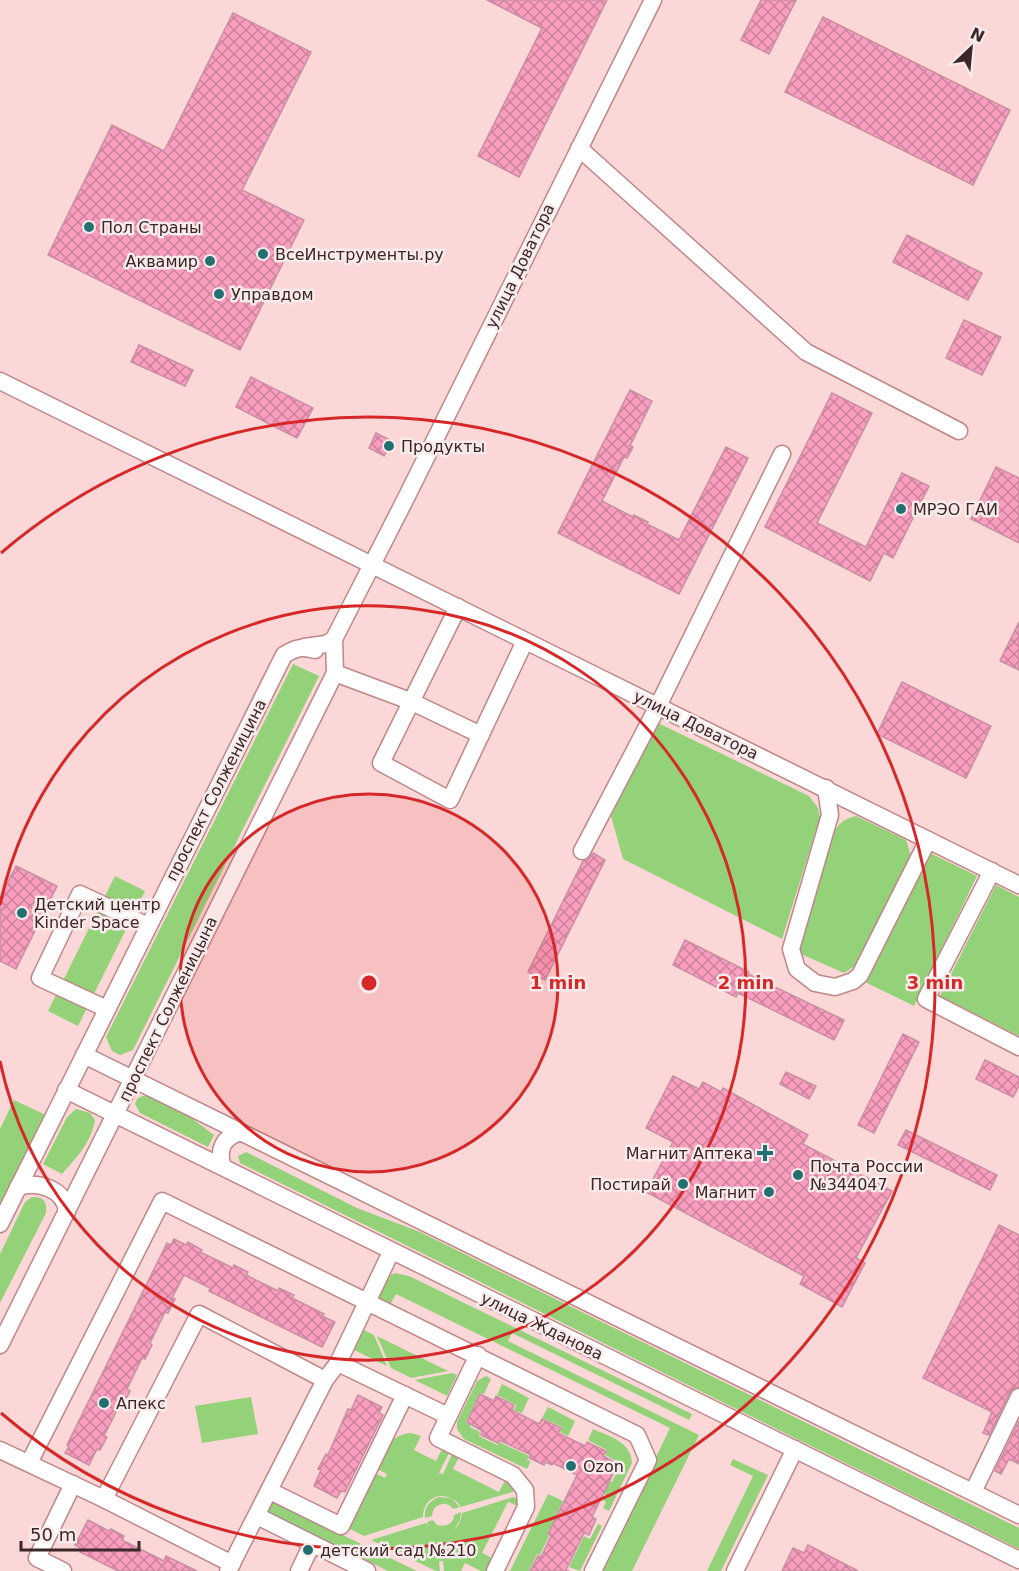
<svg xmlns="http://www.w3.org/2000/svg" width="1019" height="1571" font-family="'DejaVu Sans',sans-serif">
  <style>
    .green { fill: #93d278 }
    .building { fill: url(#building-cross-hatch); stroke: #c790a3; stroke-width: 1.5 }
    .lines { fill: none; stroke-linecap: round; stroke-linejoin: round }
    .minor-casing { stroke: #bf8688; stroke-width: 19 }
    .minor { stroke: #fff; stroke-width: 16 }
    .ring { fill: none; stroke: #d62828; stroke-width: 3 }
    .poi-dot { fill: #247071; stroke: #f8ebeb; stroke-width: 2 }
    .labels { text-anchor: middle; dominant-baseline: central; stroke-width: 5; stroke-linejoin: round; paint-order: stroke }
    .poi-label { font-size: 16px; fill: #3d2627; stroke: #f8ebeb; text-anchor: start }
    .street-label { font-size: 16px; fill: #3d2627; stroke: #f8ebeb }
    .centre { fill: #d62828; stroke: #f8ebeb; stroke-width: 3 }
    .ring-label { font-size: 18px; text-anchor: middle; font-weight: bold; fill: #d62828; stroke: #f8ebeb; stroke-width: 5; stroke-linejoin: round; paint-order: stroke }
  </style>
  <defs>
    <pattern id="building-cross-hatch" width="8" height="8" patternUnits="userSpaceOnUse" patternTransform="scale(1.5)"><rect width="8" height="8" fill="#fa9ebf"/><path d="M0 0l8 8M0 8l8-8" fill="none" stroke="#cc819b"/></pattern>
  </defs>
  <rect width="100%" height="100%" fill="#fcd7d7"/>
  <g class="green">
    <polygon points="293,664 319,676 133,1050 120,1055 112,1051 106,1037"/>
    <polygon points="658,723 809,796 818,808 820,817 782,939 623,859 611,816"/>
    <path d="M856 816 906 840 911 856 858 964 844 973 801 954 798 938 830 840C837 826 840 820 856 816Z"/>
    <polygon points="928,852 977,876 914,1006 865,982"/>
    <polygon points="115,876 145,891 78,1026 48,1011"/>
    <polygon points="996,885 1019,897 1019,1036 940,996"/>
    <polygon points="142,1096 149,1096 186,1114 214,1135 208,1147 140,1113 135,1104 137,1099"/>
    <polygon points="14,1100 46,1115 0,1208 0,1129"/>
    <path d="M76 1109 90 1113 95 1120C91 1143 77 1157 62 1174L43 1164 67 1117Z"/>
    <polygon points="246,1152 357,1208 420,1232 1019,1528 1019,1549 240,1163 238,1156"/>
    <path d="M32 1197C44 1196 47 1202 46 1213L0 1303V1254L25 1202Z"/>
    <path d="M395 1273 409 1276 692 1414 689 1420 512 1333 508 1341 699 1435 632 1571H601L670 1428 396 1294 390 1305 379 1300C379 1286 382 1279 395 1273Z"/>
    <polygon points="360,1328 374,1335 387,1366 350,1348"/>
    <polygon points="377,1336 448,1371 411,1378 391,1368"/>
    <polygon points="452,1373 457,1375 447,1396 415,1380"/>
    <polygon points="486,1376 491,1379 484,1394 480,1393 466,1422 471,1425 470,1427 480,1432 479,1436 497,1445 499,1442 529,1456 527,1460 531,1461 527,1469 464,1439 457,1429 457,1422 477,1381"/>
    <polygon points="502,1384 529,1398 522,1413 514,1410 516,1405 497,1395"/>
    <polygon points="251,1397 258,1434 202,1443 195,1406"/>
    <polygon points="548,1407 575,1421 568,1436 560,1432 562,1427 542,1418"/>
    <path d="M593 1429C611 1437 631 1442 632 1463L609 1511 603 1508 606 1502 603 1500 606 1495 603 1493 609 1481 612 1482 618 1470 614 1467 617 1461 605 1455 607 1450 588 1440Z"/>
    <path d="M411 1433 421 1436 414 1450 436 1461 443 1447 450 1451 439 1473 443 1474 453 1452 460 1455 453 1469 499 1492 506 1478 516 1485 513 1492 461 1507C449 1489 423 1494 423 1517L364 1536 348 1528 375 1473 385 1478 387 1474 377 1469C386 1450 388 1435 411 1433Z"/>
    <polygon points="733,1459 768,1475 721,1571 707,1571 753,1476 730,1465"/>
    <polygon points="548,1494 563,1501 547,1535 549,1536 540,1555 537,1554 529,1571 510,1571"/>
    <path d="M439 1497 451 1498 460 1507 453 1509 449 1505C440 1502 433 1506 432 1516L425 1518C424 1507 429 1501 439 1497Z"/>
    <path d="M513 1497 521 1501 520 1507 508 1502 482 1553 494 1559 488 1571H481L465 1563 461 1571H444L443 1561H439L440 1571H436L371 1540 426 1523 429 1526 427 1522 433 1520 437 1525C446 1527 454 1524 454 1515L461 1512 460 1520 454 1530C459 1525 461 1521 462 1513Z"/>
    <polygon points="273,1502 277,1503 417,1571 388,1571 285,1520 283,1523 267,1514 267,1507"/>
    <polygon points="598,1524 602,1526 580,1571 569,1567 584,1536 590,1539"/>
  </g>
  <g class="building">
    <polygon points="487,0 607,0 519,177 478,156 542,28"/>
    <polygon points="761,0 796,0 769,54 741,40"/>
    <polygon points="233,13 311,52 242,190 304,220 240,350 48,255 112,125 164,151"/>
    <polygon points="823,17 1010,110 973,185 785,92"/>
    <polygon points="907,235 982,273 968,300 893,262"/>
    <polygon points="964,320 1001,337 982,375 946,358"/>
    <polygon points="139,345 193,370 185,386 131,362"/>
    <polygon points="251,377 313,408 297,438 236,407"/>
    <polygon points="630,390 652,401 630,446 633,447 627,458 624,457 602,501 633,517 634,515 648,522 647,524 679,540 726,447 748,458 679,594 558,533"/>
    <polygon points="832,393 872,413 817,523 866,547 902,473 929,486 893,558 884,553 870,581 765,527"/>
    <polygon points="376,433 392,441 384,456 369,448"/>
    <polygon points="996,467 1019,478 1019,543 971,519"/>
    <polygon points="1019,622 1019,670 1000,661"/>
    <polygon points="902,682 991,726 966,778 877,734"/>
    <polygon points="593,853 605,860 545,980 528,972 583,861 588,860"/>
    <polygon points="16,866 57,886 16,969 0,961 0,898"/>
    <polygon points="685,940 749,972 748,974 844,1020 834,1040 738,993 736,997 673,965"/>
    <polygon points="903,1034 919,1042 874,1133 858,1125"/>
    <polygon points="985,1060 1019,1077 1019,1086 1013,1097 976,1079"/>
    <polygon points="786,1072 816,1086 809,1099 780,1084"/>
    <polygon points="673,1076 699,1089 703,1082 721,1092 723,1088 808,1135 803,1144 892,1191 856,1258 865,1263 842,1307 800,1284 804,1276 646,1192 673,1142 646,1128"/>
    <polygon points="906,1130 997,1175 990,1190 898,1145"/>
    <polygon points="999,1225 1019,1235 1019,1387 1014,1388 1010,1392 989,1435 983,1433 992,1412 923,1378"/>
    <polygon points="174,1239 186,1245 188,1242 202,1250 200,1252 233,1268 234,1265 248,1272 246,1275 278,1291 279,1288 294,1295 292,1298 324,1314 322,1316 335,1322 322,1347 209,1291 210,1288 184,1275 172,1298 175,1299 168,1313 165,1312 150,1343 152,1345 145,1359 142,1358 127,1389 130,1391 123,1405 120,1404 104,1436 107,1437 100,1450 97,1449 89,1465 65,1453 69,1446 67,1445 167,1243 171,1245"/>
    <polygon points="480,1394 494,1401 496,1396 514,1405 512,1410 539,1424 542,1419 561,1428 558,1433 585,1446 587,1442 606,1451 603,1456 615,1462 612,1468 615,1470 592,1517 596,1519 589,1535 584,1533 566,1570 569,1571 530,1571 538,1556 541,1557 551,1536 548,1534 577,1475 553,1463 552,1465 545,1462 544,1465 529,1458 531,1455 499,1440 498,1443 481,1435 482,1431 467,1422"/>
    <polygon points="358,1395 382,1407 379,1413 383,1415 345,1492 341,1491 337,1498 314,1486 321,1470 318,1469 326,1454 328,1455 348,1409 351,1410"/>
    <polygon points="1019,1421 1019,1464 1009,1459 1001,1474 995,1471"/>
    <polygon points="88,1520 109,1531 111,1529 124,1536 122,1540 164,1561 166,1556 197,1571 118,1571 80,1552 82,1549 75,1545"/>
    <polygon points="808,1545 858,1571 782,1571 793,1548 804,1553"/>
  </g>
  <g class="lines">
    <g class="minor-casing">
      <g id="minor">
        <polyline points="579,148 806,352 959,431"/>
        <polyline points="0,381 1019,885"/>
        <polyline points="458,607 381,763 450,800 525,641"/>
        <polyline points="304,647 326,644 334,639 405,500 653,0"/>
        <polyline points="335,673 410,701 481,735"/>
        <polyline points="826,788 830,815 791,949 797,969 815,983 835,987 853,981 860,975 928,840"/>
        <polyline points="582,851 658,706 782,454"/>
        <polyline points="992,871 926,999 1019,1047"/>
        <polyline points="107,1009 40,978 80,894 148,926"/>
        <polyline points="84,1055 1019,1515"/>
        <polyline points="66,1090 1019,1560"/>
        <path d="M223 1167C217 1150 223 1137 241 1132"/>
        <path d="M18 1187C37 1181 65 1188 67 1212"/>
        <path d="M0 1224 284 655C295 648 302 646 315 650"/>
        <polyline points="0,1345 335,673 334,639"/>
        <polyline points="478,1355 438,1438 513,1475 525,1490 526,1507 495,1571"/>
        <polyline points="338,1363 448,1416"/>
        <polyline points="0,1450 104,1499 199,1314 325,1380"/>
        <polyline points="29,1463 162,1201 637,1435 648,1460 593,1571"/>
        <polyline points="270,1491 341,1526 405,1395"/>
        <polyline points="973,1492 1019,1397"/>
        <polyline points="104,1499 232,1564"/>
        <polyline points="257,1516 367,1571"/>
        <polyline points="63,1571 37,1558 73,1484"/>
        <polyline points="228,1571 325,1380 338,1363 391,1252"/>
        <polyline points="299,1571 312,1544"/>
        <polyline points="735,1571 795,1449"/>
      </g>
    </g>
    <use href="#minor" class="minor"/>
  </g>
  <circle cx="369" cy="983" r="189" fill="#d62828" fill-opacity=".12"/>
  <g class="ring">
    <circle cx="369" cy="983" r="189"/>
    <path d="M0 905A377 377 0 1 1 0 1061"/>
    <path d="M1 553A566 566 0 1 1 1 1413"/>
  </g>
  <g class="poi-dot">
    <circle cx="89" cy="227" r="6"/>
    <circle cx="263" cy="254" r="6"/>
    <circle cx="210" cy="261" r="6"/>
    <circle cx="219" cy="294" r="6"/>
    <circle cx="389" cy="446" r="6"/>
    <circle cx="901" cy="509" r="6"/>
    <circle cx="22" cy="913" r="6"/>
    <path d="M762 1144h6v6h6v6h-6v6h-6v-6h-6v-6h6z"/>
    <circle cx="798" cy="1175" r="6"/>
    <circle cx="683" cy="1184" r="6"/>
    <circle cx="769" cy="1192" r="6"/>
    <circle cx="104" cy="1403" r="6"/>
    <circle cx="571" cy="1466" r="6"/>
    <circle cx="308" cy="1550" r="6"/>
  </g>
  <g class="labels">
    <g class="poi-label">
      <text x="101" y="227">Пол Страны</text>
      <text x="275" y="254">ВсеИнструменты.ру</text>
      <text x="198" y="261" text-anchor="end">Аквамир</text>
      <text x="231" y="294">Управдом</text>
      <text x="401" y="446">Продукты</text>
      <text x="913" y="509">МРЭО ГАИ</text>
      <text x="34" y="904">Детский центр<tspan x="34" dy="18">Kinder Space</tspan></text>
      <text x="753" y="1153" text-anchor="end">Магнит Аптека</text>
      <text x="810" y="1166">Почта России<tspan x="810" dy="18">№344047</tspan></text>
      <text x="671" y="1184" text-anchor="end">Постирай</text>
      <text x="757" y="1192" text-anchor="end">Магнит</text>
      <text x="116" y="1403">Апекс</text>
      <text x="583" y="1466">Ozon</text>
      <text x="320" y="1550">детский сад №210</text>
    </g>
    <g class="street-label">
      <text transform="translate(520 266) rotate(-64)">улица Доватора</text>
      <text transform="translate(696 725) rotate(26)">улица Доватора</text>
      <text transform="translate(216 790) rotate(-63)">проспект Солженицина</text>
      <text transform="translate(168 1009) rotate(-64)">проспект Солженицына</text>
      <text transform="translate(542 1326) rotate(26)">улица Жданова</text>
    </g>
  </g>
  <circle cx="369" cy="983" r="9" class="centre"/>
  <g class="ring-label">
    <text x="558" y="989">1 min</text>
    <text x="746" y="989">2 min</text>
    <text x="935" y="989">3 min</text>
  </g>
  <g transform="translate(971 48) rotate(26)" stroke="#f8ebeb" stroke-width="4.5" paint-order="stroke">
  <path d="M0-4.5L10 22L0 15L-10 22Z" fill="#3d2627"/>
  <text y="-9" font-size="16" font-weight="bold" text-anchor="middle" fill="#3d2627">N</text>
  </g>
  <path d="M21 1541v9h118v-9" fill="none" stroke="#3d2627" stroke-width="3"/>
  <text x="30" y="1541" font-size="18" fill="#3d2627" stroke="#f8ebeb" stroke-width="4.5" paint-order="stroke">50 m</text>
</svg>
